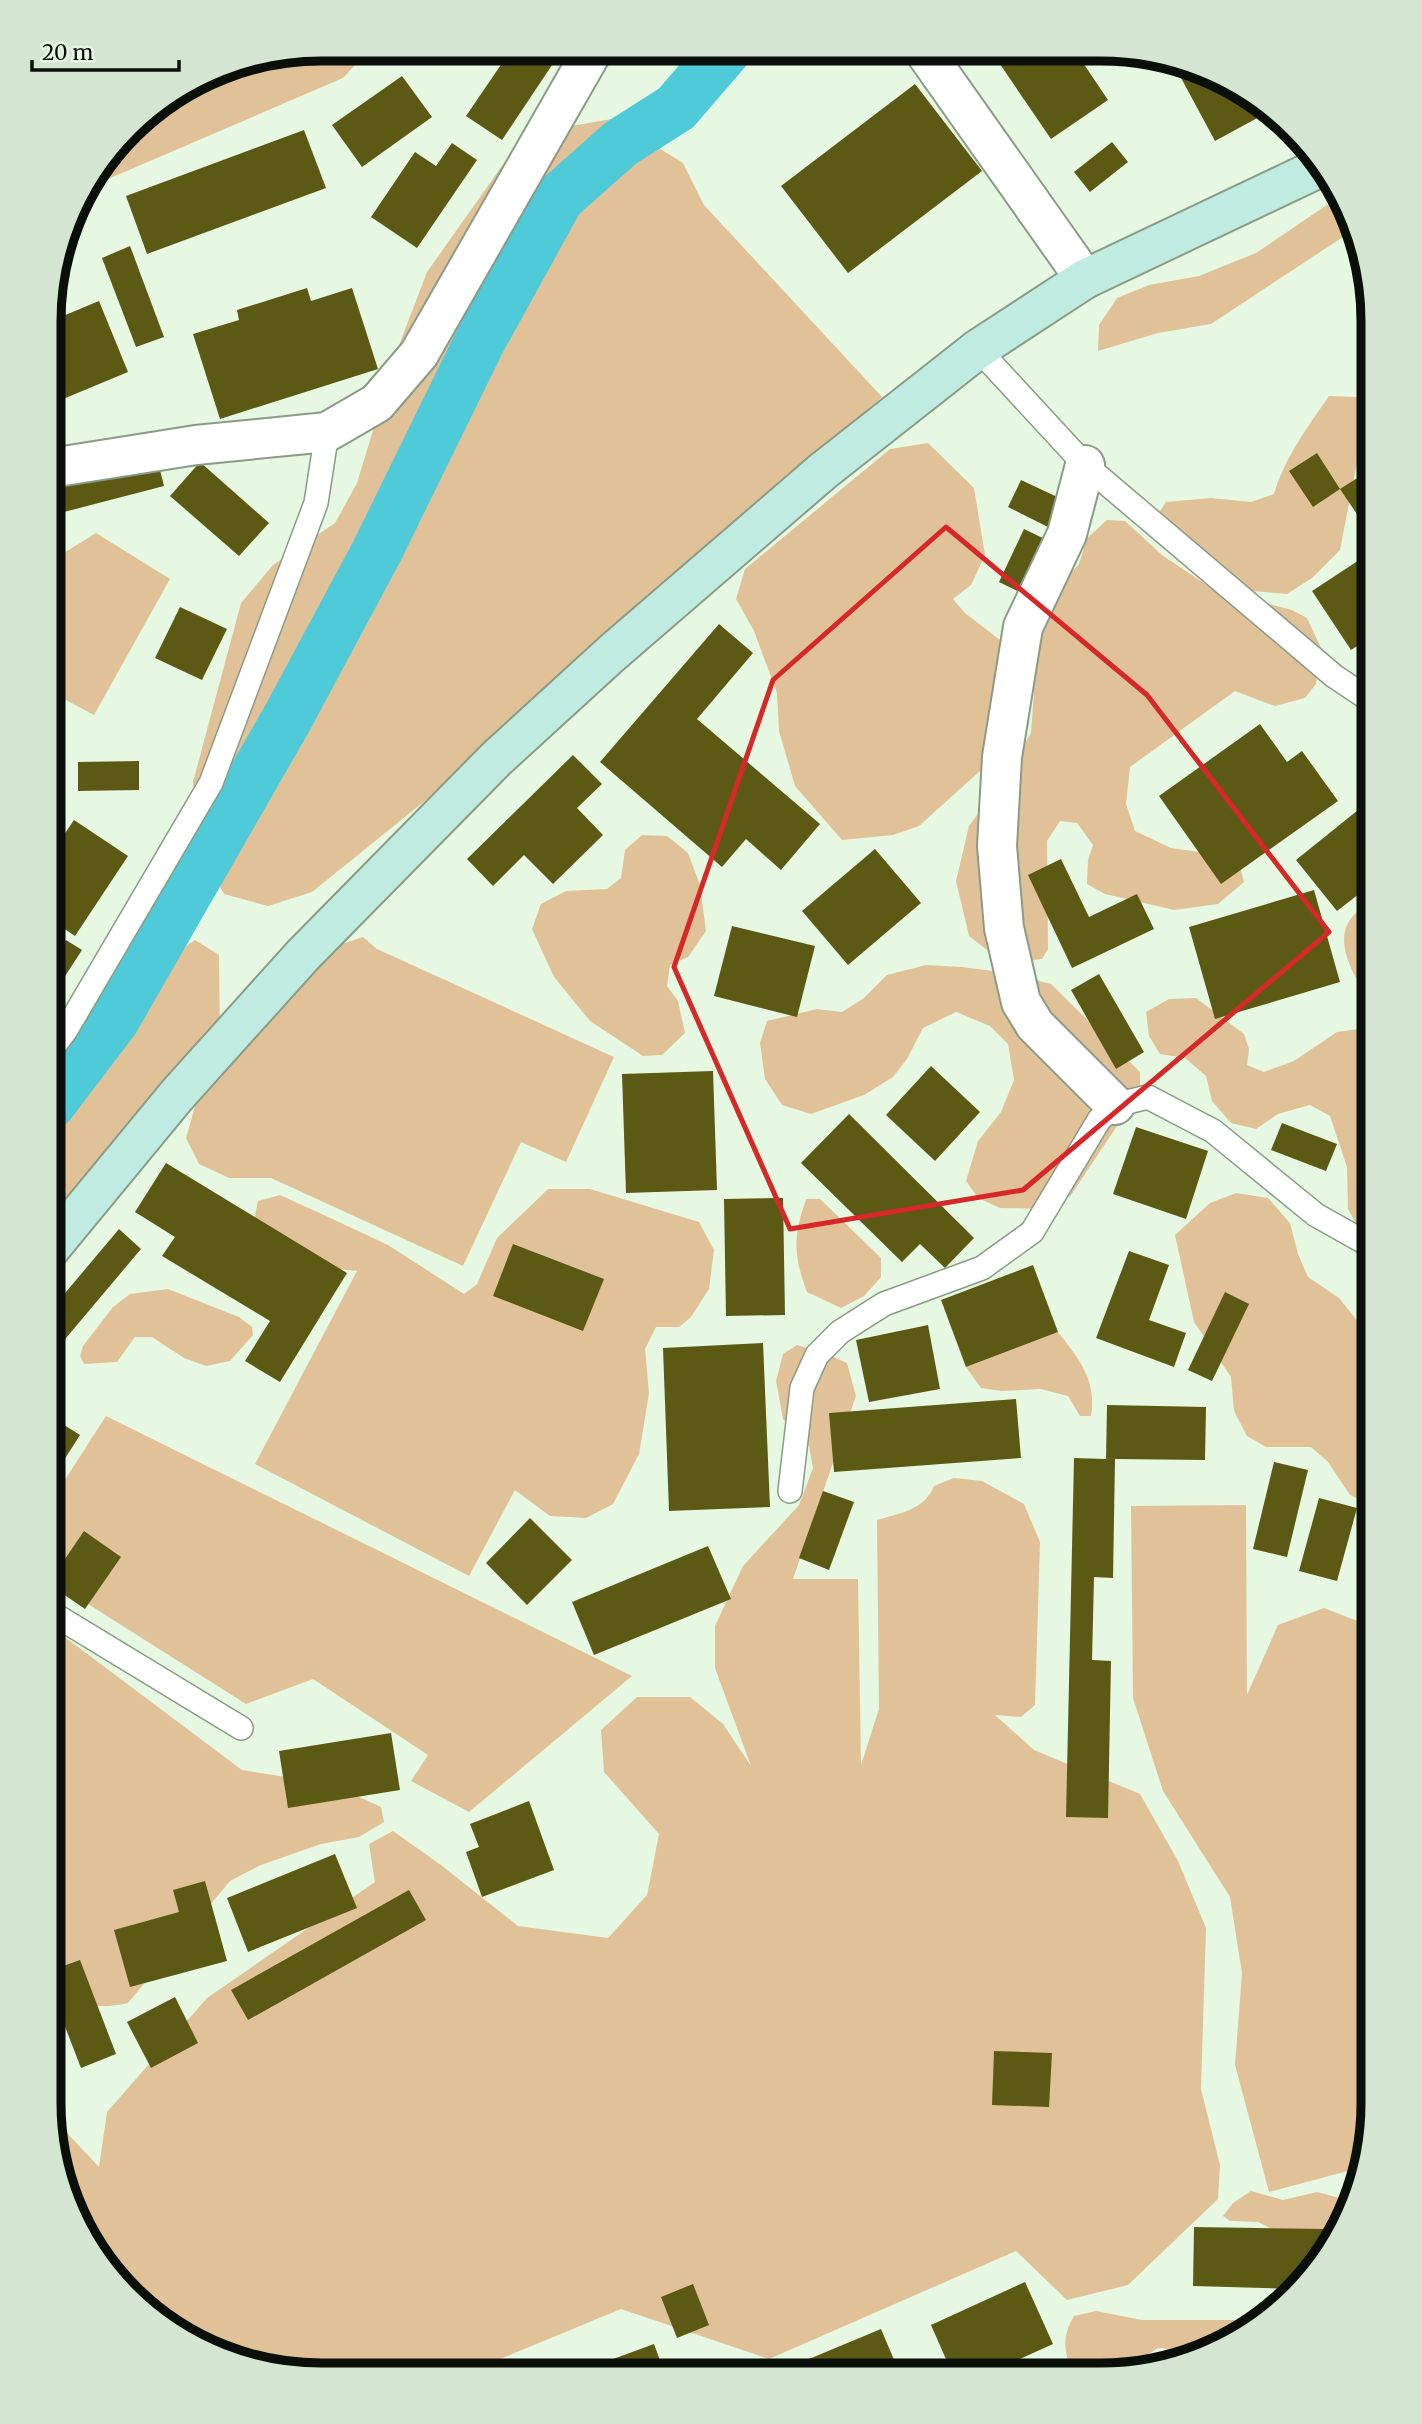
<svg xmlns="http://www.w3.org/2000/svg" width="1422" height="2424" font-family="Merriweather,serif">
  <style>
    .green { fill: #e1c298 }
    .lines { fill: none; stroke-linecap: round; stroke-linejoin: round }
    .canal { stroke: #4fcad8; stroke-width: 51 }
    .building { fill: #5b5914 }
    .lane-casing { stroke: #8a9b86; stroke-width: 26 }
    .street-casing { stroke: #8a9b86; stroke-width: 42 }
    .secondary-casing { stroke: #8a9b86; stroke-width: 42 }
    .lane { stroke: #fff; stroke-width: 23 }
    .street { stroke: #fff; stroke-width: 38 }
    .secondary { stroke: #bfebe1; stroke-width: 38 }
    .marked { fill: none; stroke: #d62828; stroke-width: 5; stroke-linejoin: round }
    .rim { fill: none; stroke: #0a1009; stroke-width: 9 }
  </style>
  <rect width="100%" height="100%" fill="#e6f8e2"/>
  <g class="green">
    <polygon points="321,49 370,49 343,78 87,188 141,117 217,70"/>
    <polygon points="612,119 683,163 704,205 882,397 514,729 312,892 268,906 224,894 196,847 193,782 241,603 273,565 335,523 357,483 398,348 427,272 502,166 565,127"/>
    <polygon points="1340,196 1352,217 1355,229 1211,324 1158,333 1098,351 1099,325 1117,298 1149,285 1199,276 1256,253"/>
    <path d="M1329 396 1357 397 1367 411 1340 550 1312 578 1287 594 1231 589 1158 514 1166 502 1211 498 1251 502 1274 494C1284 459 1308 426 1329 396Z"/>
    <polygon points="928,443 974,488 985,555 971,585 953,599 965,613 1008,646 990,762 919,826 893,835 842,840 795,786 779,731 777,693 754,631 736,599 745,569 890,449"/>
    <polygon points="1107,520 1125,521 1162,555 1214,590 1292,610 1307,618 1321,648 1316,684 1305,698 1275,706 1235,691 1130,767 1126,804 1135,831 1171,848 1237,857 1244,882 1218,904 1174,910 1105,894 1087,884 1088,860 1093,845 1077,823 1060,821 1047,841 1048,949 1042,959 1004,963 969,936 956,881 969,826 1004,778 1031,733 1034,692 1026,645 1061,584 1079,564 1087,538"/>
    <polygon points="96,533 170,579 94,715 51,692 51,561"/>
    <polygon points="51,731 61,741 64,779 51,789"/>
    <polygon points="642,835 667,836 688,853 700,885 706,931 688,957 670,965 667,986 678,1001 685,1033 662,1055 643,1056 590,1021 554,977 532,929 541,904 566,891 607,889 621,878 625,850"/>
    <path d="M1373 899V986L1360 985C1349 966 1335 937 1352 917 1358 910 1366 905 1373 899Z"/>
    <polygon points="363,937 377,949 614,1057 566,1162 521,1142 463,1266 271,1178 229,1178 199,1164 186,1138 200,1088 339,945"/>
    <polygon points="195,940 219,955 220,1039 50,1235 50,1034"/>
    <polygon points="926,965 962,967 1008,973 1051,984 1140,1072 1140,1090 1119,1123 1071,1195 1052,1209 1000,1208 978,1198 966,1181 978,1141 1001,1112 1014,1080 1008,1044 990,1026 956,1012 923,1028 907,1059 893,1077 864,1095 811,1114 782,1105 765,1079 760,1043 767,1021 817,1009 842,1012 864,998 887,975"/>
    <polygon points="1196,998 1244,1034 1249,1049 1247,1065 1264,1072 1294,1061 1337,1032 1373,1027 1373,1240 1364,1238 1348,1209 1347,1167 1330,1116 1310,1105 1278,1114 1256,1129 1231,1123 1212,1101 1206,1076 1185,1058 1160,1054 1149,1036 1146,1012 1169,999"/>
    <polygon points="548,1189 590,1189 699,1222 714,1250 709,1289 691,1317 679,1327 656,1327 645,1349 649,1393 639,1454 613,1504 586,1518 550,1516 515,1490 469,1576 255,1464 357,1271 268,1261 251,1234 258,1201 280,1195 326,1216 388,1245 464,1294 477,1284 497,1238"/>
    <polygon points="1236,1193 1268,1198 1290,1223 1298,1254 1308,1277 1339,1298 1367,1333 1373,1351 1373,1506 1350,1495 1328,1462 1311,1447 1266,1447 1247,1436 1234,1411 1231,1377 1194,1322 1175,1235 1210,1203"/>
    <path d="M806 1199H820L881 1258V1277L864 1296 841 1308 807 1292C793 1254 793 1238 806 1199Z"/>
    <polygon points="168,1289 239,1317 252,1327 253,1335 230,1361 206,1366 184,1358 152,1337 135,1337 117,1362 84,1364 80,1356 83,1346 113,1307 130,1294"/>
    <path d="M1058 1332C1079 1359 1097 1380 1091 1416H1080L1068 1396 1041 1389 1001 1391 981 1388 966 1367Z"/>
    <path d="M797 1345 827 1354 847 1363 856 1396 793 1579H858L861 1765 879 1709 877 1520C901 1513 924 1510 934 1486L954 1478 982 1481 1024 1504 1040 1542 1035 1705 1021 1717 995 1715 1034 1750 1140 1794 1178 1861 1206 1928 1201 2089 1220 2165 1218 2199 1128 2285 1067 2300 1016 2251 769 2359 621 2309 476 2369V2373H286L217 2354 155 2319 105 2268 70 2207 52 2117 99 2167 107 2112 207 1998 375 1882 369 1844 393 1831 441 1865 518 1926 608 1938 647 1895 659 1834 604 1772 601 1730 637 1697H690L723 1724 751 1766 715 1668V1626L743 1566 799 1505 813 1468 809 1446 783 1419 776 1381 783 1354Z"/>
    <polygon points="106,1416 632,1676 469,1812 411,1781 428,1755 313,1679 246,1704 50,1580 50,1503"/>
    <polygon points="1246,1505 1247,1695 1278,1625 1324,1608 1373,1627 1372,2121 1363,2167 1269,2192 1235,2065 1242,1973 1230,1897 1163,1791 1133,1698 1131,1506"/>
    <path d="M50 1626 242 1770 331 1784 381 1807 384 1822 359 1837 321 1844 261 1865 230 1881 128 2003C100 2010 76 2004 49 1996Z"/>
    <polygon points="1251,2191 1283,2200 1317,2192 1347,2200 1351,2205 1317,2268 1309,2276 1304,2245 1258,2222 1230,2221 1223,2216 1233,2203"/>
    <path d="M1096 2311 1142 2320H1264L1209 2352 1158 2348 1141 2359 1142 2367 1101 2375H1074C1064 2354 1061 2337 1074 2316Z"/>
  </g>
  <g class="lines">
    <polyline class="canal" points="50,1104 114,1020 288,717 377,551 479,343 559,198 621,143 676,108 726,50"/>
  </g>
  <g class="building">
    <polygon points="511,50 562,50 502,140 466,116"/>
    <polygon points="991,51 1075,51 1108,100 1051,139"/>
    <polygon points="1176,62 1205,70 1272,110 1215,141 1173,63"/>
    <polygon points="402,76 432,117 362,167 332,125"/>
    <polygon points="915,84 982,171 848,273 781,186"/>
    <polygon points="304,130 326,188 147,254 126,196"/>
    <polygon points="1112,142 1128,162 1090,192 1074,172"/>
    <polygon points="452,143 477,160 417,248 371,217 415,152 436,166"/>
    <polygon points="130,246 164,337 136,347 102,258"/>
    <polygon points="307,288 311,301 352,288 378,369 220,419 193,334 239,320 237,310"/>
    <polygon points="99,301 128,372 51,404 51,321"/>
    <polygon points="1317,453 1340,489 1313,507 1289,471"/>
    <polygon points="157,458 164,486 64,512 57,484"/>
    <polygon points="200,462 269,523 239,556 170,496"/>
    <polygon points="1370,470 1373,474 1373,538 1340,489"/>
    <polygon points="1021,480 1068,502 1054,530 1008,507"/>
    <polygon points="1024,529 1055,544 1030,597 999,582"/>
    <polygon points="1373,551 1373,636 1351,650 1312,591"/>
    <polygon points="180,607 227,629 202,680 155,658"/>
    <polygon points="719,624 753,653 697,719 820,824 781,870 746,839 722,867 600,762"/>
    <polygon points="1260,724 1287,762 1302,751 1338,801 1221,884 1159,796"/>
    <polygon points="573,755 602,784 577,808 603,835 553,884 524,855 493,886 467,859"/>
    <polygon points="139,761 139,790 78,791 78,762"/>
    <polygon points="1373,798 1373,883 1337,911 1296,860"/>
    <polygon points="74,820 128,856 75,936 50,919 51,854"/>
    <polygon points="875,849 921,903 848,965 802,911"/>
    <polygon points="1061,859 1089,917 1137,894 1154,929 1072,968 1028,875"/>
    <polygon points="1314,890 1340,982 1215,1019 1189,927"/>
    <polygon points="732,926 815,946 797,1017 714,996"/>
    <polygon points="66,940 82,950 60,984 50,977 50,964"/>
    <polygon points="1099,974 1144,1052 1116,1069 1071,990"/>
    <polygon points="931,1066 980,1112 935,1161 886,1115"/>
    <polygon points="713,1071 717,1190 626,1193 622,1074"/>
    <polygon points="849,1114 974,1238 945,1268 920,1244 902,1262 801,1163"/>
    <polygon points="1282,1123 1337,1144 1326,1171 1271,1150"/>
    <polygon points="1136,1127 1208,1151 1186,1219 1113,1194"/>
    <polygon points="166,1163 347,1273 280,1382 245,1361 270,1321 162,1256 175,1237 135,1212"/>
    <polygon points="783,1198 785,1315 726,1316 724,1199"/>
    <polygon points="119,1229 141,1249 50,1357 50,1311"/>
    <polygon points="513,1244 604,1279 583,1331 493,1296"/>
    <polygon points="1129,1251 1169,1265 1149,1320 1186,1333 1174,1367 1096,1338"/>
    <polygon points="1033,1265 1058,1332 966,1367 941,1300"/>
    <polygon points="1225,1292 1249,1304 1212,1381 1188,1370"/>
    <polygon points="928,1325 940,1389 869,1402 856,1340"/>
    <polygon points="763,1343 770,1507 669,1511 663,1348"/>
    <polygon points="1016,1399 1021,1458 834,1472 829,1413"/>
    <polygon points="1107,1405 1206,1407 1205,1460 1115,1459 1113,1578 1094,1577 1092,1660 1111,1661 1108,1818 1066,1817 1074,1458 1106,1459"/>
    <polygon points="50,1416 80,1435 50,1482"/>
    <polygon points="1274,1462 1308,1470 1287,1557 1253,1549"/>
    <polygon points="823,1491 854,1502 829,1570 799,1558"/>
    <polygon points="1319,1498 1357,1508 1337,1581 1299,1571"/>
    <polygon points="530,1518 572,1560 527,1605 486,1563"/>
    <polygon points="84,1531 121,1557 85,1609 50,1585 50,1581"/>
    <polygon points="708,1546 731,1599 594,1655 572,1602"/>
    <polygon points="391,1733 400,1790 288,1808 279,1751"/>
    <polygon points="529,1801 554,1870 482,1897 466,1852 479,1847 470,1824"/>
    <polygon points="335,1854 357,1908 248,1952 227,1898"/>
    <polygon points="205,1881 227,1961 130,1987 114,1930 179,1912 173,1890"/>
    <polygon points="409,1890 426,1920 248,2020 231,1990"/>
    <polygon points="80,1960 116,2054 81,2068 49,1985 49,1971"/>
    <polygon points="175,1997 198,2043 151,2068 127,2022"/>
    <polygon points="994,2051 1052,2053 1049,2107 992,2105"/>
    <polygon points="1194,2227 1326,2229 1326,2252 1317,2268 1297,2289 1193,2286"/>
    <polygon points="1025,2282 1053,2344 985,2375 953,2375 931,2325"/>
    <polygon points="693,2284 709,2325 677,2338 661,2297"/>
    <polygon points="881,2329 900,2374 773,2374"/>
    <polygon points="654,2344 665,2374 576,2374 575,2373"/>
  </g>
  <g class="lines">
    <g class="lane-casing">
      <g id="lane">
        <polyline points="978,349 1085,465 1334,676 1373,702"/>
        <polyline points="50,1051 66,1030 211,783 316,503 327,432"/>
        <polyline points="790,1491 802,1388 817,1355 840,1332 884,1304 982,1268 1032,1232 1099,1120 1115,1105 1148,1097 1213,1131 1316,1215 1373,1247"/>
        <polyline points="50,1612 241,1728"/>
      </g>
    </g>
    <g class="street-casing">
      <g id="street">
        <polyline points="924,51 1085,279"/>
        <polyline points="1085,465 1067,534 1023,627 1002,757 997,846 1004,928 1021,1002 1035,1025 1115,1105"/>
        <polyline points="51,468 196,445 327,432 377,403 419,354 593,50"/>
      </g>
    </g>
    <g class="secondary-casing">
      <polyline id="secondary" points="50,1249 177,1095 303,955 496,759 612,653 823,471 978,349 1085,279 1323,166"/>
    </g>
    <use href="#lane" class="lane"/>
    <use href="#street" class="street"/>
    <use href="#secondary" class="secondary"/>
  </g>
  <path class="marked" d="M946 527 1147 695 1329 932 1023 1190 790 1229 674 967 773 680Z"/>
  <path d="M0 0H1422V2424H0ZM321 61H1101A260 260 0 0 1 1361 321V2103A260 260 0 0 1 1101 2363H321A260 260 0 0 1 61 2103V321A260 260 0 0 1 321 61Z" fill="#d4e5d1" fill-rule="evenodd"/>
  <path class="rim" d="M321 61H1101A260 260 0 0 1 1361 321V2103A260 260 0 0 1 1101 2363H321A260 260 0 0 1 61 2103V321A260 260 0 0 1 321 61Z"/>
  <path d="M32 60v10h147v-10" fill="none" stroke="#0a1009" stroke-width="3.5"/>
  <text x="42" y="60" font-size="21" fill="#0a1009" stroke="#e6f8e2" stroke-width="5" paint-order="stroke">20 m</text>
</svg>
